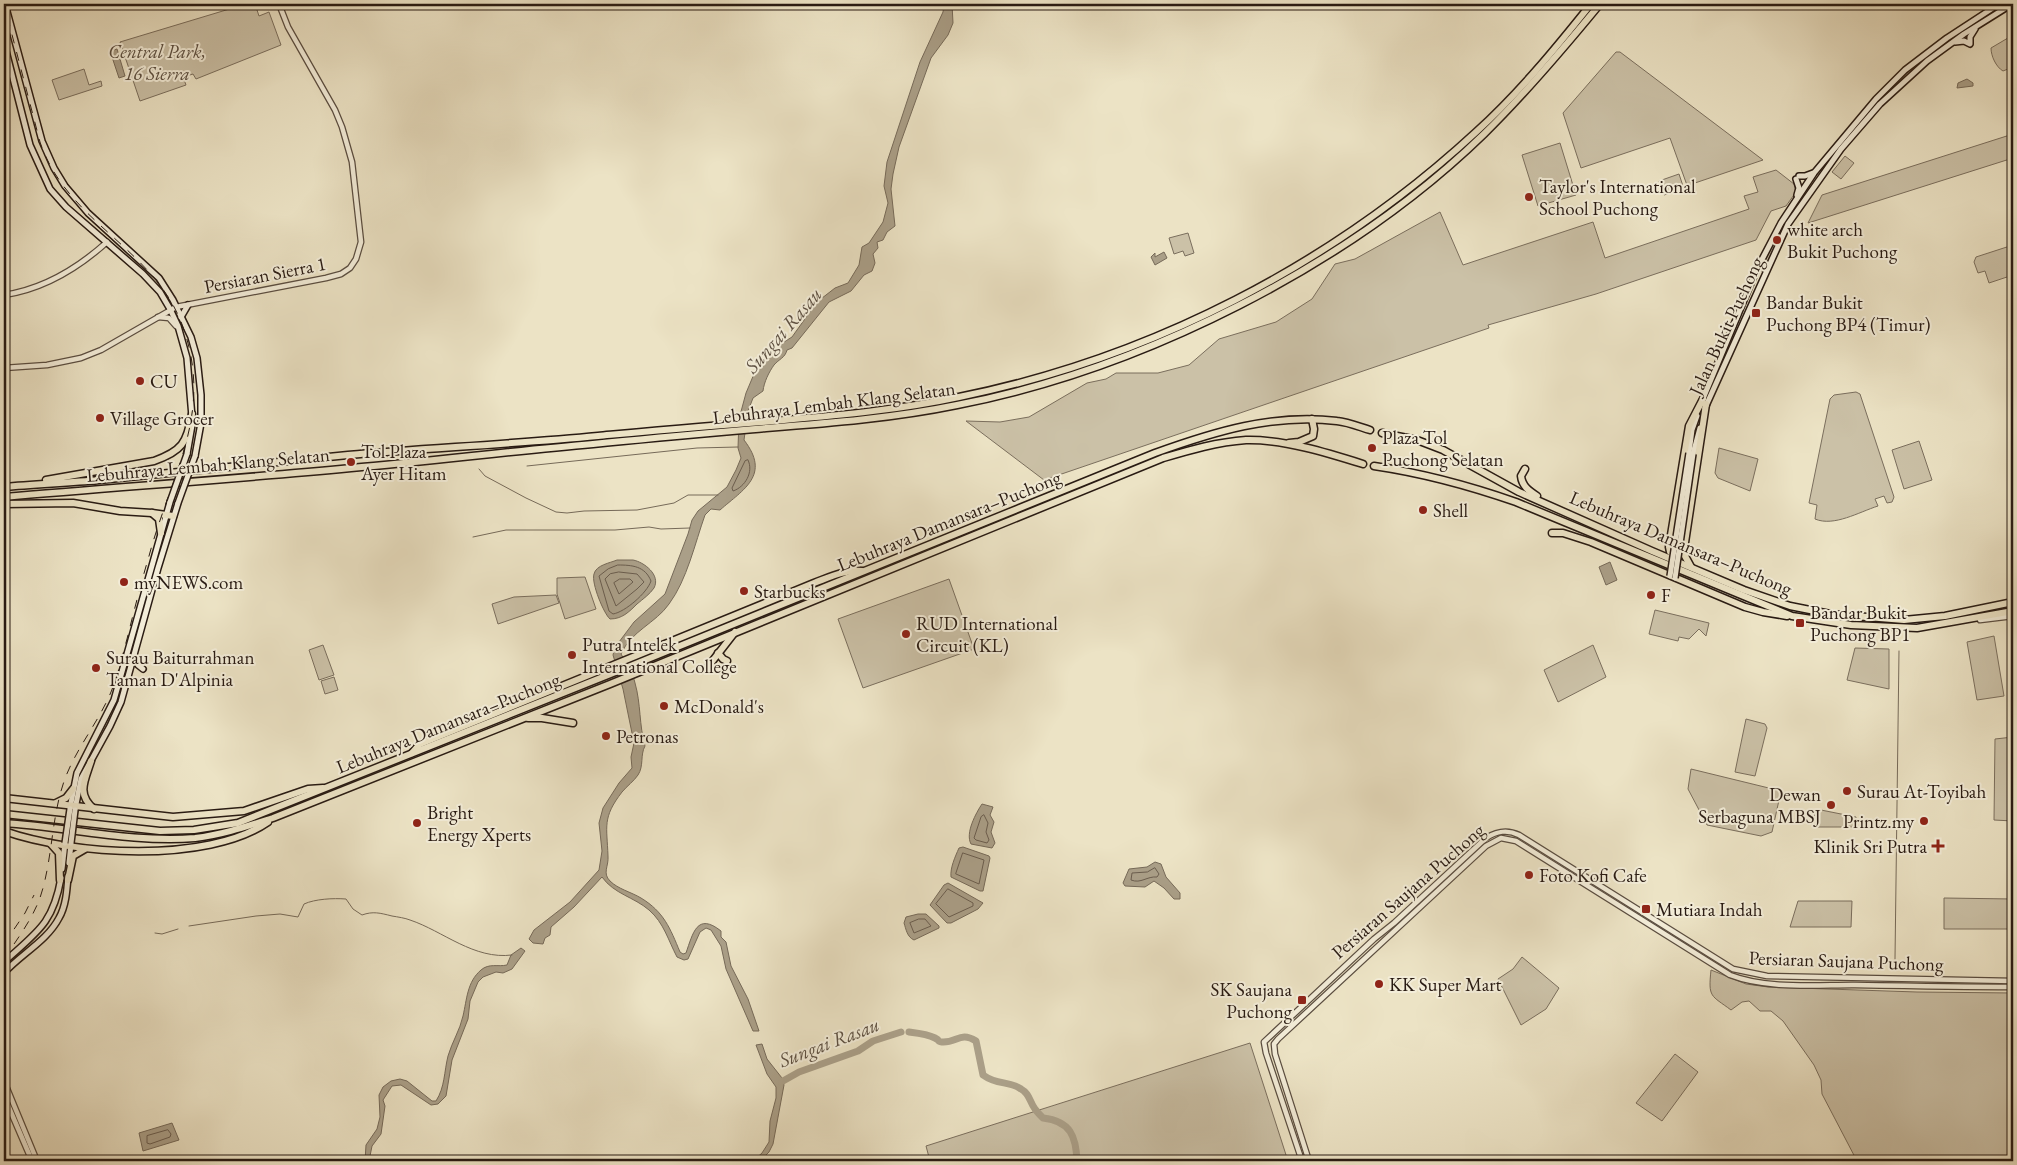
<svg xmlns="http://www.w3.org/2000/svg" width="2017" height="1165" font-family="'EB Garamond',serif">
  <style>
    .green { fill: #cbc1a7; stroke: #7a6e5d }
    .water { fill: #aa9f88; stroke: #766a59 }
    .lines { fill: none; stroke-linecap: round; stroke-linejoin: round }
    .shore { stroke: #6a5d4e; stroke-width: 1 }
    .stream { stroke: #766a59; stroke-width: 1 }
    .river { stroke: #aa9f88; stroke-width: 7 }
    .tertiary-casing { stroke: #5a4d40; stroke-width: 7 }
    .secondary-casing { stroke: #291b13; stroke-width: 8 }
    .motorway-casing { stroke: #291b13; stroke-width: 9 }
    .tertiary { stroke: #f3edd9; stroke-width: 4.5 }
    .secondary { stroke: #f3edd9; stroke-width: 5 }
    .motorway { stroke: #ece3c5; stroke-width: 6 }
    .rail { stroke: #291b13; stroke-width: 1; stroke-dasharray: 9 9; stroke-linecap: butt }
    .secondary-bridge-casing { stroke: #291b13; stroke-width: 8; stroke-linecap: butt }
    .secondary-bridge { stroke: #f3edd9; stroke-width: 5 }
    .poi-dot { fill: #8f2418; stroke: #f3edd9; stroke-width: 2 }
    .labels { text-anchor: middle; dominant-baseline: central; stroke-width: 4; stroke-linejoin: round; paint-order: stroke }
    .park-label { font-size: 19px; font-style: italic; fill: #5a4d3f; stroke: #f3edd9 }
    .poi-label { font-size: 19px; fill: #291b13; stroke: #f3edd9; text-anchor: start }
    .street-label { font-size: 19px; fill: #291b13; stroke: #f3edd9 }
    .water-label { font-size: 20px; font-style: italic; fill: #5d5042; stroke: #f3edd9 }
  </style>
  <rect width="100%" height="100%" fill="#ece3c5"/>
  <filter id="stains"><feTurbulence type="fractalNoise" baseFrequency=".004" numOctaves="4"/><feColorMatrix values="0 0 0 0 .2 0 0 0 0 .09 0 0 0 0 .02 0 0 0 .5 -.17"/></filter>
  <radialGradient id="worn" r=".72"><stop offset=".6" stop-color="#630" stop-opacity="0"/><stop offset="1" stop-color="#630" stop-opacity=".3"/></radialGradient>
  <g class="green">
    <polygon points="246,4 255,4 259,16 269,12 281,45 196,79 193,74 183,77 186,85 140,101 120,42"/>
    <path d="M2013 35V67L2003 71C1996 67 1991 56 1991 48Z"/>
    <polygon points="1616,52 1620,52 1763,160 1689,185 1688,188 1670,138 1581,168 1563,113"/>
    <polygon points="84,69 89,85 101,81 102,86 59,100 52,80"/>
    <polygon points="2013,134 2013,158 1808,223 1822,195"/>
    <polygon points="1560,143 1576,195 1538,206 1522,155"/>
    <polygon points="1845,156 1854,163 1841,179 1832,172"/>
    <polygon points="1776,170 1794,184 1796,192 1786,206 1771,211 1756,240 1596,294 1488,325 1489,328 1044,480 966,421 1000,422 1029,417 1087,383 1106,379 1116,373 1158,373 1189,365 1219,339 1276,322 1312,299 1335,264 1355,259 1440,212 1463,265 1593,222 1605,258 1749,209 1744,196 1758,192 1753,177"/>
    <polygon points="1679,174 1684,189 1664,195 1659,181"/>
    <polygon points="1785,224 1765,273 1760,270 1778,232"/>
    <polygon points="1188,233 1194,253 1185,256 1183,251 1174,254 1169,238"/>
    <polygon points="2013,245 2013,275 1989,283 1985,271 1978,273 1974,262 1976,257"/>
    <path d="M1856 392 1860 394 1894 497 1892 502 1887 503 1884 496 1875 499 1878 506C1859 512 1834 527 1815 519L1817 505 1809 503 1830 399 1834 395Z"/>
    <polygon points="1919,441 1932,480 1904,489 1892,450"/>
    <polygon points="1719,448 1758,459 1750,491 1718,478 1715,473"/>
    <polygon points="585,577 596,609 565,619 557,594 557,578"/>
    <polygon points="949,579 974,649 863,688 838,619"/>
    <polygon points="556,595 559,603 498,624 492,604 514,597"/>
    <polygon points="1655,610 1709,623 1706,636 1699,629 1689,639 1679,637 1678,641 1649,634"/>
    <polygon points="1994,636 2004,696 1977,700 1967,642"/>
    <polygon points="323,645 334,675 319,680 309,650"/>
    <polygon points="1593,645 1606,677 1558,702 1544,670"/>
    <polygon points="1855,648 1889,649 1889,689 1847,680"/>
    <polygon points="334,677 338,690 325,694 321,681"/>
    <polygon points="1746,719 1765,724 1767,728 1755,776 1735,772"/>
    <polygon points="2013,737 2013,821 1994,820 1995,739"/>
    <polygon points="1691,769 1781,791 1772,832 1761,836 1707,825 1688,789"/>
    <polygon points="1816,809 1856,817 1856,824 1853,827 1814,827 1812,824"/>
    <polygon points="1944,898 2013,899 2013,929 1944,929"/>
    <polygon points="1798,901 1852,901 1851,927 1790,927"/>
    <polygon points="1522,957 1559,988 1546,1009 1521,1025 1498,979 1513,969"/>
    <path d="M1711 970 1746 984 1768 987 1917 992 2013 993V1161H1857L1822 1094 1821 1080 1814 1065 1783 1021 1771 1011H1760L1749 1001 1742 1002 1731 1010C1711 995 1708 998 1711 970Z"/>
    <polygon points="1250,1043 1287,1158 1278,1161 930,1161 926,1146"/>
    <polygon points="1675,1054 1698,1072 1662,1121 1636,1103"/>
  </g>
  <g class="water">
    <path d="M944 4H952L953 23 948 35 931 58 899 147 893 174 891 189 895 226 887 232 883 240 877 242 878 248 873 254 875 263 872 271 864 275 851 291 829 302 792 348 787 350C785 358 779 359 774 365 769 372 764 382 763 391L753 398 748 411 744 440C771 475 744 489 720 510L711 509 705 515C695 543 687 580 669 604 656 623 631 631 621 654 626 663 633 673 635 683 641 704 639 725 645 746 640 755 644 766 638 775 634 781 627 786 622 792 602 818 607 826 608 856 609 866 602 873 610 881 618 889 631 892 641 898 664 912 670 928 680 952L683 954 686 953C693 933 697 912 721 931V937L726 942 731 966 748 999 759 1031H753L726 969 721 946 711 930 706 928 700 932 688 959 684 960 677 957C668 940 664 923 649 910 634 897 614 894 602 877L574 907 551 927 550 935 545 938 543 944 533 943 529 939 534 930 570 902 599 870 602 851 599 823 603 808 619 783 632 768 631 757 634 743 623 689 613 655 616 643 619 642 634 622 665 594 688 534 692 520 698 511 727 487 736 470 741 458 738 448 739 419 746 393 754 374 784 342 792 337 817 302 835 288 848 283 859 265 862 247 869 243 883 222 888 203 884 186 887 162 920 62 943 12Z"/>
    <polygon points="117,49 125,76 119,78 110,51"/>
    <polygon points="1967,79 1973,83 1973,86 1957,88 1958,83"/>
    <polygon points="1164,252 1167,258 1155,265 1151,257 1155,253 1155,257"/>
    <path d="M617 560C622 560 628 560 633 560 644 562 661 575 654 588 650 594 643 599 637 604 629 612 622 619 610 619 604 614 591 583 594 574 596 565 610 563 617 560Z"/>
    <polygon points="1610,562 1617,580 1606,585 1599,567"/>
    <path d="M982 804 993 807 990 815 994 822 991 832 995 843 992 848 971 844C965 833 976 813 982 804Z"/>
    <path d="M963 847 989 856 990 858 983 891H980L951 877C950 868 955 857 959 848Z"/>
    <polygon points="1155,862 1161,864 1166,877 1180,893 1180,899 1174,899 1164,888 1154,881 1145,887 1125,886 1123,883 1129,869 1147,867"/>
    <polygon points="948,883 983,903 978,909 951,923 947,923 930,905 944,885"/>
    <path d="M918 914H926L939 926V928L914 940C907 937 906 929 904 923L906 917Z"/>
    <path d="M521 948 525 951 512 969 503 973 496 972 483 977 478 982 470 1001 468 1019 452 1060 446 1096 438 1104 431 1105 401 1085 392 1086 383 1100 385 1106 381 1134 372 1146 369 1161H365L366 1145 377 1129 380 1117 379 1095 383 1087 391 1081 400 1079 407 1081 432 1101H436C445 1087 444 1072 448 1056 452 1042 460 1030 463 1016 467 999 467 982 481 970 489 963 498 967 507 965L511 955Z"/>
    <polygon points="762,1044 767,1059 782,1078 784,1085 773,1144 769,1152 760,1161 753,1161 762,1153 769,1142 770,1121 776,1098 776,1087 767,1074 756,1045"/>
    <polygon points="172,1123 179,1140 143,1151 139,1133"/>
  </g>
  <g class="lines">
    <g class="shore">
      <path d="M748 460C754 472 745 487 733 491L732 488 745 461Z"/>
      <path d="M618 565C632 565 645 566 651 581 647 593 625 612 613 614L609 611 599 576 608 569Z"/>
      <polygon points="619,572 637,574 644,582 637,589 616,606 605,579 610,574"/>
      <polygon points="620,579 630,579 633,582 619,594 614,583"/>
      <polygon points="984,815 988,823 986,832 989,840 987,843 976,840 974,838 981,817"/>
      <polygon points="963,853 984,860 979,884 956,874"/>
      <path d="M1155 868 1159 874 1157 877C1147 876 1141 884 1131 880L1132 873 1147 872Z"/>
      <polygon points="948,889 973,903 973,906 949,917 936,904"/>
      <polygon points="919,919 925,919 931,926 914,933 910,923"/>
      <polygon points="168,1130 171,1134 170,1137 150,1144 147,1143 147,1136"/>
    </g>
    <g class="stream">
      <polyline points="527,466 697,448 738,447"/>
      <polyline points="479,469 485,476 526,498 556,512 567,513 584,511 637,510 674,503 688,495 718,495"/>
      <polyline points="473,537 506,530 615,530 649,527 661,529 690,528"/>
      <path d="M189 926 256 916 280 914 298 917 304 904C315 899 333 898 346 899L353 909 362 915C373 911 380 913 392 916 398 917 405 918 410 920 443 931 474 960 512 955"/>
      <polyline points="155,933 162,934 178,929"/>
      <polyline points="1895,959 1899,651"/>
    </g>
    <g class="river">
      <path d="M909 1032C917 1033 927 1034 935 1038 941 1041 936 1041 942 1042 957 1043 960 1031 976 1041L983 1075C998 1086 1008 1080 1021 1089 1030 1094 1029 1101 1035 1109 1037 1112 1040 1115 1043 1118 1071 1121 1076 1137 1077 1161"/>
      <polyline points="776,1078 779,1081 783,1081 799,1072 858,1051 873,1041 901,1032"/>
    </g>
    <g class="tertiary-casing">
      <g id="tertiary">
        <path d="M4 295C44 289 77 269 107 242"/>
        <polyline points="158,317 169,318 176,326"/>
        <polyline points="4,368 47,365 81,358 101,350 176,307 326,278 341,274 350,268 356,259 361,242 352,162 342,127 335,110 288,27 279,4"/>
        <polyline points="1980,620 2013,616"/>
        <polyline points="4,1081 37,1161"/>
        <polyline points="4,1096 32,1161"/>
        <path d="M1302 1161 1266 1053 1264 1042 1374 939 1394 923 1486 838C1497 831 1507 829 1519 835L1733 969 1767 976 2013 981"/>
        <path d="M1309 1161 1275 1054 1274 1044 1278 1039 1486 846 1501 838 1516 841 1730 975C1766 989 1814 985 1852 985 1906 986 1959 987 2013 987"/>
      </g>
    </g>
    <g class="secondary-casing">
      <g id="secondary">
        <polyline points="5,4 42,141 54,168 65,186 88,213 159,278 173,300 191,337 197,358 201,395 201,423 195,456"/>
        <polyline points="1955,42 1964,41 1970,44 1970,37 1975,29"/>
        <polyline points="4,43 30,145 50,189 66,207 143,274 160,292 170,309 178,326 187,358 192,417"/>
        <polyline points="1799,176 1805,176 1813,173"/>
        <polyline points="1796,179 1799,188 1797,195"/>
        <polyline points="181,317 188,305"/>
        <polyline points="1702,401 1757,269 1781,223 1814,173 1876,99 1905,70 1947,38 1999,4"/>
        <polyline points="1705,408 1788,224 1841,149 1880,104 1927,61 1964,34 2012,4"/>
        <polyline points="1689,453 1692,430 1697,416"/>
        <polyline points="187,454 192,425"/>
        <polyline points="1693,454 1700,428"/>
        <polyline points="134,657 138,665 143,669"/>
        <polyline points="70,808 77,773 114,700 170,502"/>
        <polyline points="75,809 81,779 110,726 121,702 158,568 178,503"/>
        <polyline points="69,863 71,844"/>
        <polyline points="62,869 65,843"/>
        <path d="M4 962C37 932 53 924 61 878"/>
        <path d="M4 973C21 954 47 941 59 918 66 906 67 890 68 876"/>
      </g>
    </g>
    <g class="motorway-casing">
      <g id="motorway">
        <polyline points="1382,433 1417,440 1443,450 1519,492 1652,551 1744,590 1790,606 1830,614 1904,620 1945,616 2013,602"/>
        <polyline points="1289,443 1299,442 1313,436 1314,429 1312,419"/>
        <path d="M1374 466C1422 473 1470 486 1516 502L1792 616 1851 625 1917 628 2013 611"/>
        <path d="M1525 469 1521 476C1522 486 1529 491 1537 496"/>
        <path d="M46 480 154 461C182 451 187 443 192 414"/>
        <path d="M4 487C35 484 67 483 99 480 182 471 265 463 348 455 431 448 515 444 598 436 653 431 707 426 762 422 828 416 894 411 959 397 1151 358 1332 265 1476 132 1519 93 1555 49 1591 4"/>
        <path d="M4 497C119 487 235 479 351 468 432 461 512 451 593 444 651 438 709 433 766 428 830 423 894 418 957 405 1142 369 1348 266 1484 134 1526 93 1563 49 1600 4"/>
        <polyline points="4,504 73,503 120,511 152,513 173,516"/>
        <polyline points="152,513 159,519 161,533"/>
        <polyline points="1552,533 1563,533 1591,542 1745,607 1763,612 1787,616"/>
        <polyline points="1684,549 1681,554 1677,555 1670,552 1669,547 1689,426 1703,399"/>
        <polyline points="1691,567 1685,556 1684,549 1706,404"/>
        <polyline points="718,653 723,659 727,661"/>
        <polyline points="707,668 735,632"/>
        <polyline points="528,718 542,718 573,723"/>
        <path d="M412 753 420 744 814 583C830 577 846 569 862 571"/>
        <path d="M91 761C85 780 76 794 94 809"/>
        <polyline points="4,798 173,817 244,811 308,789 323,788"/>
        <polyline points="56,803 66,798 73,789"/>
        <path d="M4 814 160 831 194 830 238 823 633 665 1155 453C1213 432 1274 413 1337 421 1348 422 1360 427 1370 430"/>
        <path d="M4 823C67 827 132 843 195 838 222 835 248 826 273 818L610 684 1163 458C1190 450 1217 442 1246 440 1283 439 1328 453 1363 464"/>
        <path d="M4 831C72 855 207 864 268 822"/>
        <polyline points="50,843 59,853 60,880"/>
        <polyline points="68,880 73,856 85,849"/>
      </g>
    </g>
    <use href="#tertiary" class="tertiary"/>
    <use href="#secondary" class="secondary"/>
    <use href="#motorway" class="motorway"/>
    <g class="rail">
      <polyline points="4,944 25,913 34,895"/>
      <path d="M4 959C19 936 36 915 43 888 53 851 52 812 66 776 78 746 99 721 111 692 118 675 122 657 127 639 134 611 141 583 149 556 171 474 214 414 183 327 155 248 67 223 40 142L4 4"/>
    </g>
    <g class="secondary-bridge-casing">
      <g id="secondary-bridge">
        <polyline points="170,502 187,454"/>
        <polyline points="178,503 195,456"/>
        <polyline points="1670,576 1689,453"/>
        <polyline points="1675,578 1693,454"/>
        <polyline points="65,843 70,809"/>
        <polyline points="71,843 75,810"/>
      </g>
    </g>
    <use href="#secondary-bridge" class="secondary-bridge"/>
  </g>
  <g class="poi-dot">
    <circle cx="1529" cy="197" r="5"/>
    <circle cx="1777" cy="240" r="5"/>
    <rect x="1751" y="308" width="10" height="10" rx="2.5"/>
    <circle cx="140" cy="381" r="5"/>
    <circle cx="100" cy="418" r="5"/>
    <circle cx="1372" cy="448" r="5"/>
    <circle cx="351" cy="462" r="5"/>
    <circle cx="1423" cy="510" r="5"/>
    <circle cx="124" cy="582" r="5"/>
    <circle cx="744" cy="591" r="5"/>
    <circle cx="1651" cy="595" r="5"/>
    <rect x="1795" y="618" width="10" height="10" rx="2.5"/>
    <circle cx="906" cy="634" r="5"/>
    <circle cx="572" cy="655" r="5"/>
    <circle cx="96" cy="668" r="5"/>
    <circle cx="664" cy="706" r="5"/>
    <circle cx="606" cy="736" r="5"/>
    <circle cx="1847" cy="791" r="5"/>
    <circle cx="1831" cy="805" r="5"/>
    <circle cx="1924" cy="821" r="5"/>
    <circle cx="417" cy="823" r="5"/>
    <path d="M1935.5 838.5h5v5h5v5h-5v5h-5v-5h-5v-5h5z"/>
    <circle cx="1529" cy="875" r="5"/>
    <rect x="1641" y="904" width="10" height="10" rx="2.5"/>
    <circle cx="1379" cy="984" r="5"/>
    <rect x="1297" y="995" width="10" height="10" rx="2.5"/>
  </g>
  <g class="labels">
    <g class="park-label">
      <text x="157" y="51">Central Park,<tspan x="157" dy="22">16 Sierra</tspan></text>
    </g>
    <g class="poi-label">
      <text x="1539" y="186">Taylor's International<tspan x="1539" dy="22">School Puchong</tspan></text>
      <text x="1787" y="229">white arch<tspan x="1787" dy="22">Bukit Puchong</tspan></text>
      <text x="1766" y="302">Bandar Bukit<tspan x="1766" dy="22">Puchong BP4 (Timur)</tspan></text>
      <text x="150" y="381">CU</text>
      <text x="110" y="418">Village Grocer</text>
      <text x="1382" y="437">Plaza Tol<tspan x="1382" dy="22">Puchong Selatan</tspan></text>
      <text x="361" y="451">Tol Plaza<tspan x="361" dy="22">Ayer Hitam</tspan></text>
      <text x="1433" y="510">Shell</text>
      <text x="134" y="582">myNEWS.com</text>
      <text x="754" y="591">Starbucks</text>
      <text x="1661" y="595">F</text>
      <text x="1810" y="612">Bandar Bukit<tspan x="1810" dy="22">Puchong BP1</tspan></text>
      <text x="916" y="623">RUD International<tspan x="916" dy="22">Circuit (KL)</tspan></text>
      <text x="582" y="644">Putra Intelek<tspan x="582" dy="22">International College</tspan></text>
      <text x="106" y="657">Surau Baiturrahman<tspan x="106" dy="22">Taman D'Alpinia</tspan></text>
      <text x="674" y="706">McDonald's</text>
      <text x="616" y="736">Petronas</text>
      <text x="1857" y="791">Surau At-Toyibah</text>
      <text x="1821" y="794" text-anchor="end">Dewan<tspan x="1821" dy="22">Serbaguna MBSJ</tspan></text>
      <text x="427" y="812">Bright<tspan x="427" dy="22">Energy Xperts</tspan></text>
      <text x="1914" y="821" text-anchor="end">Printz.my</text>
      <text x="1927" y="846" text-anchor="end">Klinik Sri Putra</text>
      <text x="1539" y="875">Foto Kofi Cafe</text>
      <text x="1656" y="909">Mutiara Indah</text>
      <text x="1389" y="984">KK Super Mart</text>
      <text x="1292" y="989" text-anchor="end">SK Saujana<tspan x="1292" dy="22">Puchong</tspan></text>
    </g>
    <g class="street-label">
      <text transform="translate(265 275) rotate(-11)">Persiaran Sierra 1</text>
      <text transform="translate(1726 326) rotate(-65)">Jalan Bukit Puchong</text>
      <text transform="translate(834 403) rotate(-7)">Lebuhraya Lembah Klang Selatan</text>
      <text transform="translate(208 465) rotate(-5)">Lebuhraya Lembah Klang Selatan</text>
      <text transform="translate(949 521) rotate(-22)">Lebuhraya Damansara–Puchong</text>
      <text transform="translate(1681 543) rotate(23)">Lebuhraya Damansara–Puchong</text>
      <text transform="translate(448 723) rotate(-22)">Lebuhraya Damansara–Puchong</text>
      <text transform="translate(1408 891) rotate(-41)">Persiaran Saujana Puchong</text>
      <text transform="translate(1846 961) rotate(2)">Persiaran Saujana Puchong</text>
    </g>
    <g class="water-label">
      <text transform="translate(783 330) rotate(-49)">Sungai Rasau</text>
      <text transform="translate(829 1042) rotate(-21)">Sungai Rasau</text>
    </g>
  </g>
  <rect width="2017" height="1165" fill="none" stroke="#ece3c5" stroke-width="20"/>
  <rect x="5" y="5" width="2007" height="1155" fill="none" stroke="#291b13" stroke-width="2.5"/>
  <rect x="10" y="10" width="1997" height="1145" fill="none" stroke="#291b13"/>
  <rect width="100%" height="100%" filter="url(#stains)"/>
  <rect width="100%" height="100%" fill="url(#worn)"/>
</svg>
